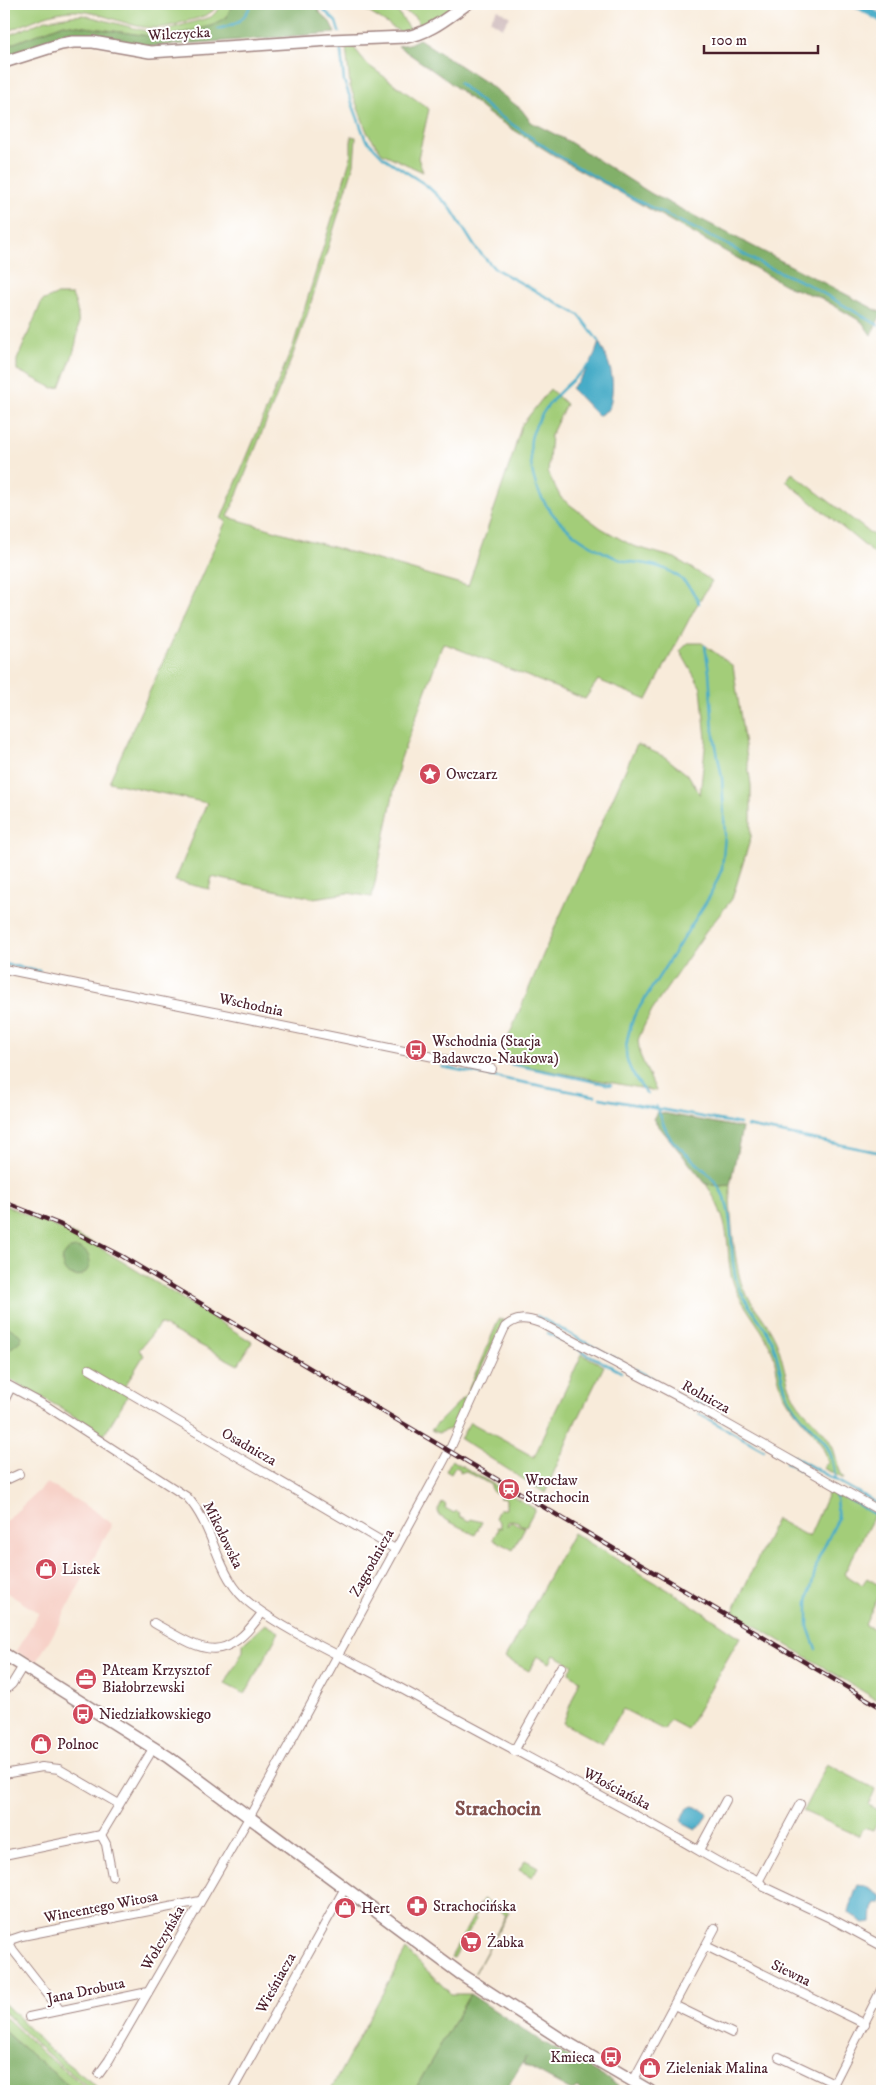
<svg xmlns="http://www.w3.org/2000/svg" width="886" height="2095" font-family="'IM FELL DW Pica',serif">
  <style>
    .built { fill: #f7d1c8 }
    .industrial { fill: #d2bfc0 }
    .green { fill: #a3cd79; stroke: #767652 }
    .forest { fill: #82b069; stroke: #66684a }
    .water { fill: #47acc7; stroke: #486679 }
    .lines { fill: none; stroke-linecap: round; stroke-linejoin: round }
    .stream { stroke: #47acc7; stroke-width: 2.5 }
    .canal { stroke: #47acc7; stroke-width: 8 }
    .street-casing { stroke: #a18582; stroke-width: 10 }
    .secondary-casing { stroke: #a18582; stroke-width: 14 }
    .street { stroke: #fff; stroke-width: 8 }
    .secondary { stroke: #fff; stroke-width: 11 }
    .rail-casing { stroke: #4a1f2b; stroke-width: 4.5 }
    .rail { stroke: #fff; stroke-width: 2.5; stroke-dasharray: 8; stroke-linecap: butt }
    .labels { text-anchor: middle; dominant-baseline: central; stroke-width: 4; stroke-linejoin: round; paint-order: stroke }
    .street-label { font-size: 15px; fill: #4a1f2b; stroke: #fff }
    .poi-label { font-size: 15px; fill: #4a1f2b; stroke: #fff; text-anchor: start }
    .district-label { font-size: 20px; font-weight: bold; fill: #83524e; stroke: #fff }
  </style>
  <rect width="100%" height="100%" fill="#fff"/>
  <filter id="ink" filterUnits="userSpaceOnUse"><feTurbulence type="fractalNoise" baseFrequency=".02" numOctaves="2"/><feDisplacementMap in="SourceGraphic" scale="10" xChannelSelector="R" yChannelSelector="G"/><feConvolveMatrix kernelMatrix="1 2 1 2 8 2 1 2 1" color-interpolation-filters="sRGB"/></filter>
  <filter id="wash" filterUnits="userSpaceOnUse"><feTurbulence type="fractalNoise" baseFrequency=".0096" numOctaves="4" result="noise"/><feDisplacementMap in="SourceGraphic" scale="20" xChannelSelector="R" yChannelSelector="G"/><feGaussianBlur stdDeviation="1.12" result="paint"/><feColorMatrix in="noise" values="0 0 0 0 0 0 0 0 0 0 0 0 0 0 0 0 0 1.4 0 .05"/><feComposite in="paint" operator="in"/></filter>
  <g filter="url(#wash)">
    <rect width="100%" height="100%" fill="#f8ebda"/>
    <polygon class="built" points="47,1483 95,1511 112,1524 50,1640 35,1663 16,1651 39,1613 4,1591 4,1523"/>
    <polygon class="industrial" points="498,9 510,17 502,28 490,20"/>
    <g class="green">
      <path d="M4 4H220C211 15 200 18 187 21 177 24 166 28 156 28 131 29 104 12 77 11 51 10 27 24 4 33Z"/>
      <polygon points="224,4 232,4 227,17 211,26 163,38 64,24 4,47 4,37 46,20 72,16 84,15 146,31 158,32 211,17"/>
      <polygon points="356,4 460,4 432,23 422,27 414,16 394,7 411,30 400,32"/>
      <polygon points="351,44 368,65 429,109 418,158 423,172 382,153 367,132 350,86 346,46"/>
      <polygon points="351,136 356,137 354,164 308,312 291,360 228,517 468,586 513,454 521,426 550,389 566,404 551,435 548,473 561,498 601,528 633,546 675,558 712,581 694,610 647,700 598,680 585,699 443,643 400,761 372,897 348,893 313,898 212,877 209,889 175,881 207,803 109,782 226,521 221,519 293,346 351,157"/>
      <path d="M56 295H72C87 326 72 358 60 387L53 388 17 370V360L42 301Z"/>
      <polygon points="792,473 882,542 882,560 786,481"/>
      <polygon points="688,643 702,643 733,666 751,785 751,837 732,899 705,933 652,1010 643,1028 638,1040 640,1055 656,1091 503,1062 506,1043 551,936 637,744 665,757 689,776 700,795 706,739 701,688 680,651"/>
      <path d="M706 1184 720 1186 730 1185C729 1206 735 1273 744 1290 754 1308 768 1322 776 1341 784 1360 785 1381 795 1399 804 1414 820 1425 829 1440 837 1452 836 1467 844 1479L823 1468 828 1462C822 1436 798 1420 785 1396 777 1382 777 1363 771 1348 760 1323 737 1302 731 1275 728 1262 729 1249 727 1237 724 1217 717 1201 706 1184Z"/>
      <polygon points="4,1205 89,1241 252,1342 238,1365 160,1324 139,1350 144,1355 122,1391 128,1395 104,1435 59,1407 4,1376"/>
      <polygon points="499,1319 504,1320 453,1428 438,1433 431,1430 466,1395"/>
      <polygon points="582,1354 604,1366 579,1417 577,1418 545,1493 460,1439 470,1422 534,1457"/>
      <polygon points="452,1460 535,1509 526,1526 518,1524 519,1522 512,1520 508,1522 507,1526 512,1521 519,1526 525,1527 513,1550 493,1539 498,1530 497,1527 502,1528 500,1527 500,1522 495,1518 499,1509 506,1509 506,1499 499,1498 504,1495 501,1491 496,1494 492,1491 491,1485 466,1471 460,1473 460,1469 455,1467 451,1474 446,1471"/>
      <polygon points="830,1489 875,1514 844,1574 862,1585 867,1578 882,1587 865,1625 882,1632 882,1703 733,1612 776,1519 809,1537"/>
      <polygon points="442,1502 446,1505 445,1508 454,1513 456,1511 460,1514 459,1516 469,1521 471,1519 482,1522 475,1535 439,1516 438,1510"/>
      <polygon points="573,1533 683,1599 740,1637 687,1729 670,1720 664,1730 623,1709 602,1744 563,1723 580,1680 569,1673 573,1665 554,1655 550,1663 537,1656 529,1671 505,1658"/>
      <polygon points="265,1624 279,1632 245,1694 225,1684 243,1651 243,1644"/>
      <polygon points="827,1764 875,1789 869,1805 882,1812 873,1830 866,1828 862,1830 859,1836 803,1811"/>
      <polygon points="525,1860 538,1867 532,1877 519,1870"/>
      <polygon points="483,1899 509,1912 475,1973 506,1915 482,1902 474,1917 476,1919 454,1958 451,1957"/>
      <polygon points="406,1950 451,1994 470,1994 414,2091 330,2091"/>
      <path d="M4 2003 49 2049 97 2087 94 2091C62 2067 30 2041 4 2011Z"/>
      <polygon points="4,2016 45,2055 91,2091 75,2091 7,2034 4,2030"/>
    </g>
    <g class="forest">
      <polygon points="232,4 323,4 318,11 330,22 335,33 143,47 111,39 78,36 4,57 4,47 64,24 163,38 211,26 227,17"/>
      <polygon points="419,39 488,84 521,109 531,122 568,141 652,194 882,313 871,335 862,322 821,298 789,287 560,159 490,115 448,81 398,46 409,44"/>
      <polygon points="657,1112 742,1128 730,1185 720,1186 706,1184 653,1119"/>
      <circle cx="76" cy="1262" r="14"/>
      <polygon points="4,1324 22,1336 21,1340 4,1354"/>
      <polygon points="470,1994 536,2038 618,2085 615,2091 582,2091 577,2088 573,2091 523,2064 526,2057 505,2091 414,2091"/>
      <polygon points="4,2030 7,2034 75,2091 4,2091"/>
    </g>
    <g class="water">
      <path d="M599 342C612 367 616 382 609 409L598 416 571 388C586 374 593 361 599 342Z"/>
      <path d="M693 1806 704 1810 707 1814 700 1827 696 1829 682 1822C681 1815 687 1807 693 1806Z"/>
      <path d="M858 1885 864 1886 882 1896 881 1904H876L873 1909 872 1922 864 1923 849 1913C849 1909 856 1888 858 1885Z"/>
    </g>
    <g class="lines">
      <g class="stream">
        <polyline points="318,4 336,22 339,32"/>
        <path d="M218 29C238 24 242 22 252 4"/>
        <polyline points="340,43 344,81 365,138 383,157 426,185 450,207 475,247 494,268 579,315 599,342"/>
        <polyline points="459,83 491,110 557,155 632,198 726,244 761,264 805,283 878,325"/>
        <path d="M592 363C568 384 542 404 532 435 529 444 531 453 531 462 535 509 573 539 614 557 625 563 635 562 647 564 671 568 689 581 699 603"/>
        <polyline points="4,964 40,971"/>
        <polyline points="506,1063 611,1085"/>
        <polyline points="442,1067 595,1096"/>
        <path d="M647 1094C623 1064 621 1053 634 1016L710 896 722 869 725 835 722 778 713 730 709 672 705 646"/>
        <polyline points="600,1098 740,1124"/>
        <path d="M656 1106C662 1117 664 1131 672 1140 687 1157 708 1169 720 1189 738 1220 726 1256 739 1288 747 1307 763 1321 771 1339 780 1359 780 1382 790 1400 809 1436 832 1430 835 1480"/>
        <polyline points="747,1126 882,1153"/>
        <polyline points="537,1316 657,1381"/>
        <polyline points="548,1333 621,1372"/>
        <polyline points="694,1401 882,1506"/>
        <polyline points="699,1414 764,1450"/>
        <polyline points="786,1462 882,1519"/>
        <polyline points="816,1649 808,1627 808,1601 818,1559 838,1519 835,1488"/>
      </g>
      <polyline class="canal" points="857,4 882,19"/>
    </g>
  </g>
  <g filter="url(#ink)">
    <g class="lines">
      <g class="street-casing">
        <g id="street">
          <polyline points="4,969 492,1069"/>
          <polyline points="89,1369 395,1549"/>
          <path d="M4 1383 48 1407 187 1497C216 1528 216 1579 252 1605 291 1634 338 1654 380 1677 478 1731 576 1782 673 1836 694 1847 714 1861 736 1871 747 1876 756 1877 764 1887L830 1918 882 1946"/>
          <polyline points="4,1401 11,1387"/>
          <polyline points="4,1481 19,1474"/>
          <path d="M154 1623C203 1651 223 1667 262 1613"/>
          <polyline points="4,1691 12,1684 23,1666"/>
          <polyline points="514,1751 561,1667"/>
          <polyline points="4,1774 42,1767 59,1769 119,1804"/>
          <polyline points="101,1835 154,1747"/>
          <polyline points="699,1850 726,1800"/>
          <polyline points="4,1855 101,1835 106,1844 112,1876"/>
          <polyline points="759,1880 800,1804"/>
          <polyline points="4,1934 13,1950 60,2010"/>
          <polyline points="7,1941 22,1936 200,1901"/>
          <polyline points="706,1946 865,2024"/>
          <polyline points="674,2005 732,2033"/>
          <polyline points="29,2017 148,1992"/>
          <polyline points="779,2057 834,2083"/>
          <path d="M99 2074 109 2060 250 1816 433 1481 450 1449 505 1327C516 1317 526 1318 540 1323L683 1399 882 1512"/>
          <polyline points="633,2081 715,1928"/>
          <polyline points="232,2091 345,1888"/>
          <polyline points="830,2091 882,1988"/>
        </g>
      </g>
      <g class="secondary-casing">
        <g id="secondary">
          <path d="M4 62 61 44 73 42H93L150 52 330 40 406 37C430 33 448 17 467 4"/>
          <polyline points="4,1654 168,1757 461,1974 561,2039 650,2091"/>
        </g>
      </g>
      <use href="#street" class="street"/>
      <use href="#secondary" class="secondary"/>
      <g class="rail-casing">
        <polyline id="rail" points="4,1202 59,1224 121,1256 882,1708"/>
      </g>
      <use href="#rail" class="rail"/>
    </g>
  </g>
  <defs>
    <g id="sight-disc" transform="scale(1.125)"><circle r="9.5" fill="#d1495b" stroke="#fff"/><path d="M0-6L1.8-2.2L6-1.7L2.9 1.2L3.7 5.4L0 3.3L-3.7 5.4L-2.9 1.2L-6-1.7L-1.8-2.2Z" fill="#fff"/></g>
    <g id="bus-disc" transform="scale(1.125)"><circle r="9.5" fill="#d1495b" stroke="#fff"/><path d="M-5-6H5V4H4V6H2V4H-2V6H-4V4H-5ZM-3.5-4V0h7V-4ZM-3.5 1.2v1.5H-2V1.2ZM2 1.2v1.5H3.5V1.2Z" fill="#fff"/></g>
    <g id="station-disc" transform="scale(1.125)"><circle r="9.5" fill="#d1495b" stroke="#fff"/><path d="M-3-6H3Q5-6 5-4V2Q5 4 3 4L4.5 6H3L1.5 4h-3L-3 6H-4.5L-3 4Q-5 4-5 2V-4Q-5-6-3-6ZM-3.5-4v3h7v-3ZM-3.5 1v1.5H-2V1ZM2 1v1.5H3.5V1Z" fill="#fff"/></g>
    <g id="shop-disc" transform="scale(1.125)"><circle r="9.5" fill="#d1495b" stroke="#fff"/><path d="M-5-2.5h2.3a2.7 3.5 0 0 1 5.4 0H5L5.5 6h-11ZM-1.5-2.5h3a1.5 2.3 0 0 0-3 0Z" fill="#fff"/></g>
    <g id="office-disc" transform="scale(1.125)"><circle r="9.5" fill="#d1495b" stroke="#fff"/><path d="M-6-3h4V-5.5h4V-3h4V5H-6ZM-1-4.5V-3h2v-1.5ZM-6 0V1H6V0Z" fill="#fff"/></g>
    <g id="pharmacy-disc" transform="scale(1.125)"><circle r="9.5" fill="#d1495b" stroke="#fff"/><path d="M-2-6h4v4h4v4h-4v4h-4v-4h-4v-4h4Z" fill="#fff"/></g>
    <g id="supermarket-disc" transform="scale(1.125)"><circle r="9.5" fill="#d1495b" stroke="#fff"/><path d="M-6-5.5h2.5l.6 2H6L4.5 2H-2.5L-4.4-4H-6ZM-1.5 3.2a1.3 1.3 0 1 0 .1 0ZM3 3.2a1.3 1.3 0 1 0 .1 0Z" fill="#fff"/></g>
  </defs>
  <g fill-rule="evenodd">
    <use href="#sight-disc" x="430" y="774"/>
    <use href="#bus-disc" x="416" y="1050"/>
    <use href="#station-disc" x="509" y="1489"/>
    <use href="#shop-disc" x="46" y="1569"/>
    <use href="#office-disc" x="86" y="1679"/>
    <use href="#bus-disc" x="83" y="1714"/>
    <use href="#shop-disc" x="41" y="1744"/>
    <use href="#pharmacy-disc" x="417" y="1906"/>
    <use href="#shop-disc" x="345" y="1908"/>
    <use href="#supermarket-disc" x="471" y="1942"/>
    <use href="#bus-disc" x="611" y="2057"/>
    <use href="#shop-disc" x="650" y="2068"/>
  </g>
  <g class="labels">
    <g class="street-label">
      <text transform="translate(179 34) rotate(-3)">Wilczycka</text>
      <text transform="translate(251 1005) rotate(12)">Wschodnia</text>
      <text transform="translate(706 1397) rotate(29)">Rolnicza</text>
      <text transform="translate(249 1447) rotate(30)">Osadnicza</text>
      <text transform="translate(223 1535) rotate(64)">Mikołowska</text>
      <text transform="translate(372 1563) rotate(-61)">Zagrodnicza</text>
      <text transform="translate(617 1789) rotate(28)">Włościańska</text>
      <text transform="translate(101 1907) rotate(-11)">Wincentego Witosa</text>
      <text transform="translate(163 1938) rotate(-60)">Wołczyńska</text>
      <text transform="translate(791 1973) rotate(26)">Siewna</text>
      <text transform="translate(276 1983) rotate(-61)">Wieśniacza</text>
      <text transform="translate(86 1991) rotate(-12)">Jana Drobuta</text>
    </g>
    <g class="poi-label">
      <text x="446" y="774">Owczarz</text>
      <text x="432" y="1041">Wschodnia (Stacja<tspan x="432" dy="17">Badawczo-Naukowa)</tspan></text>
      <text x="525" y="1480">Wrocław<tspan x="525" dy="17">Strachocin</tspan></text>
      <text x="62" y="1569">Listek</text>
      <text x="102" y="1670">PAteam Krzysztof<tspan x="102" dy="17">Białobrzewski</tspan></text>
      <text x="99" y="1714">Niedziałkowskiego</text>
      <text x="57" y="1744">Polnoc</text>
      <text x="433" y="1906">Strachocińska</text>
      <text x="361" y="1908">Hert</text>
      <text x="487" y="1942">Żabka</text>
      <text x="595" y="2057" text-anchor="end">Kmieca</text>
      <text x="666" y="2068">Zieleniak Malina</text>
    </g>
    <g class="district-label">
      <text x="498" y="1809">Strachocin</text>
    </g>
  </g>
  <rect width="886" height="2095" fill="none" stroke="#fff" stroke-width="20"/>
  <path d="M704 45v8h114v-8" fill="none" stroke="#4a1f2b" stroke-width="2.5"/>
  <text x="711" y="45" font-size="15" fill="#4a1f2b" stroke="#ffffff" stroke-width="4" paint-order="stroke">100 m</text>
</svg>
